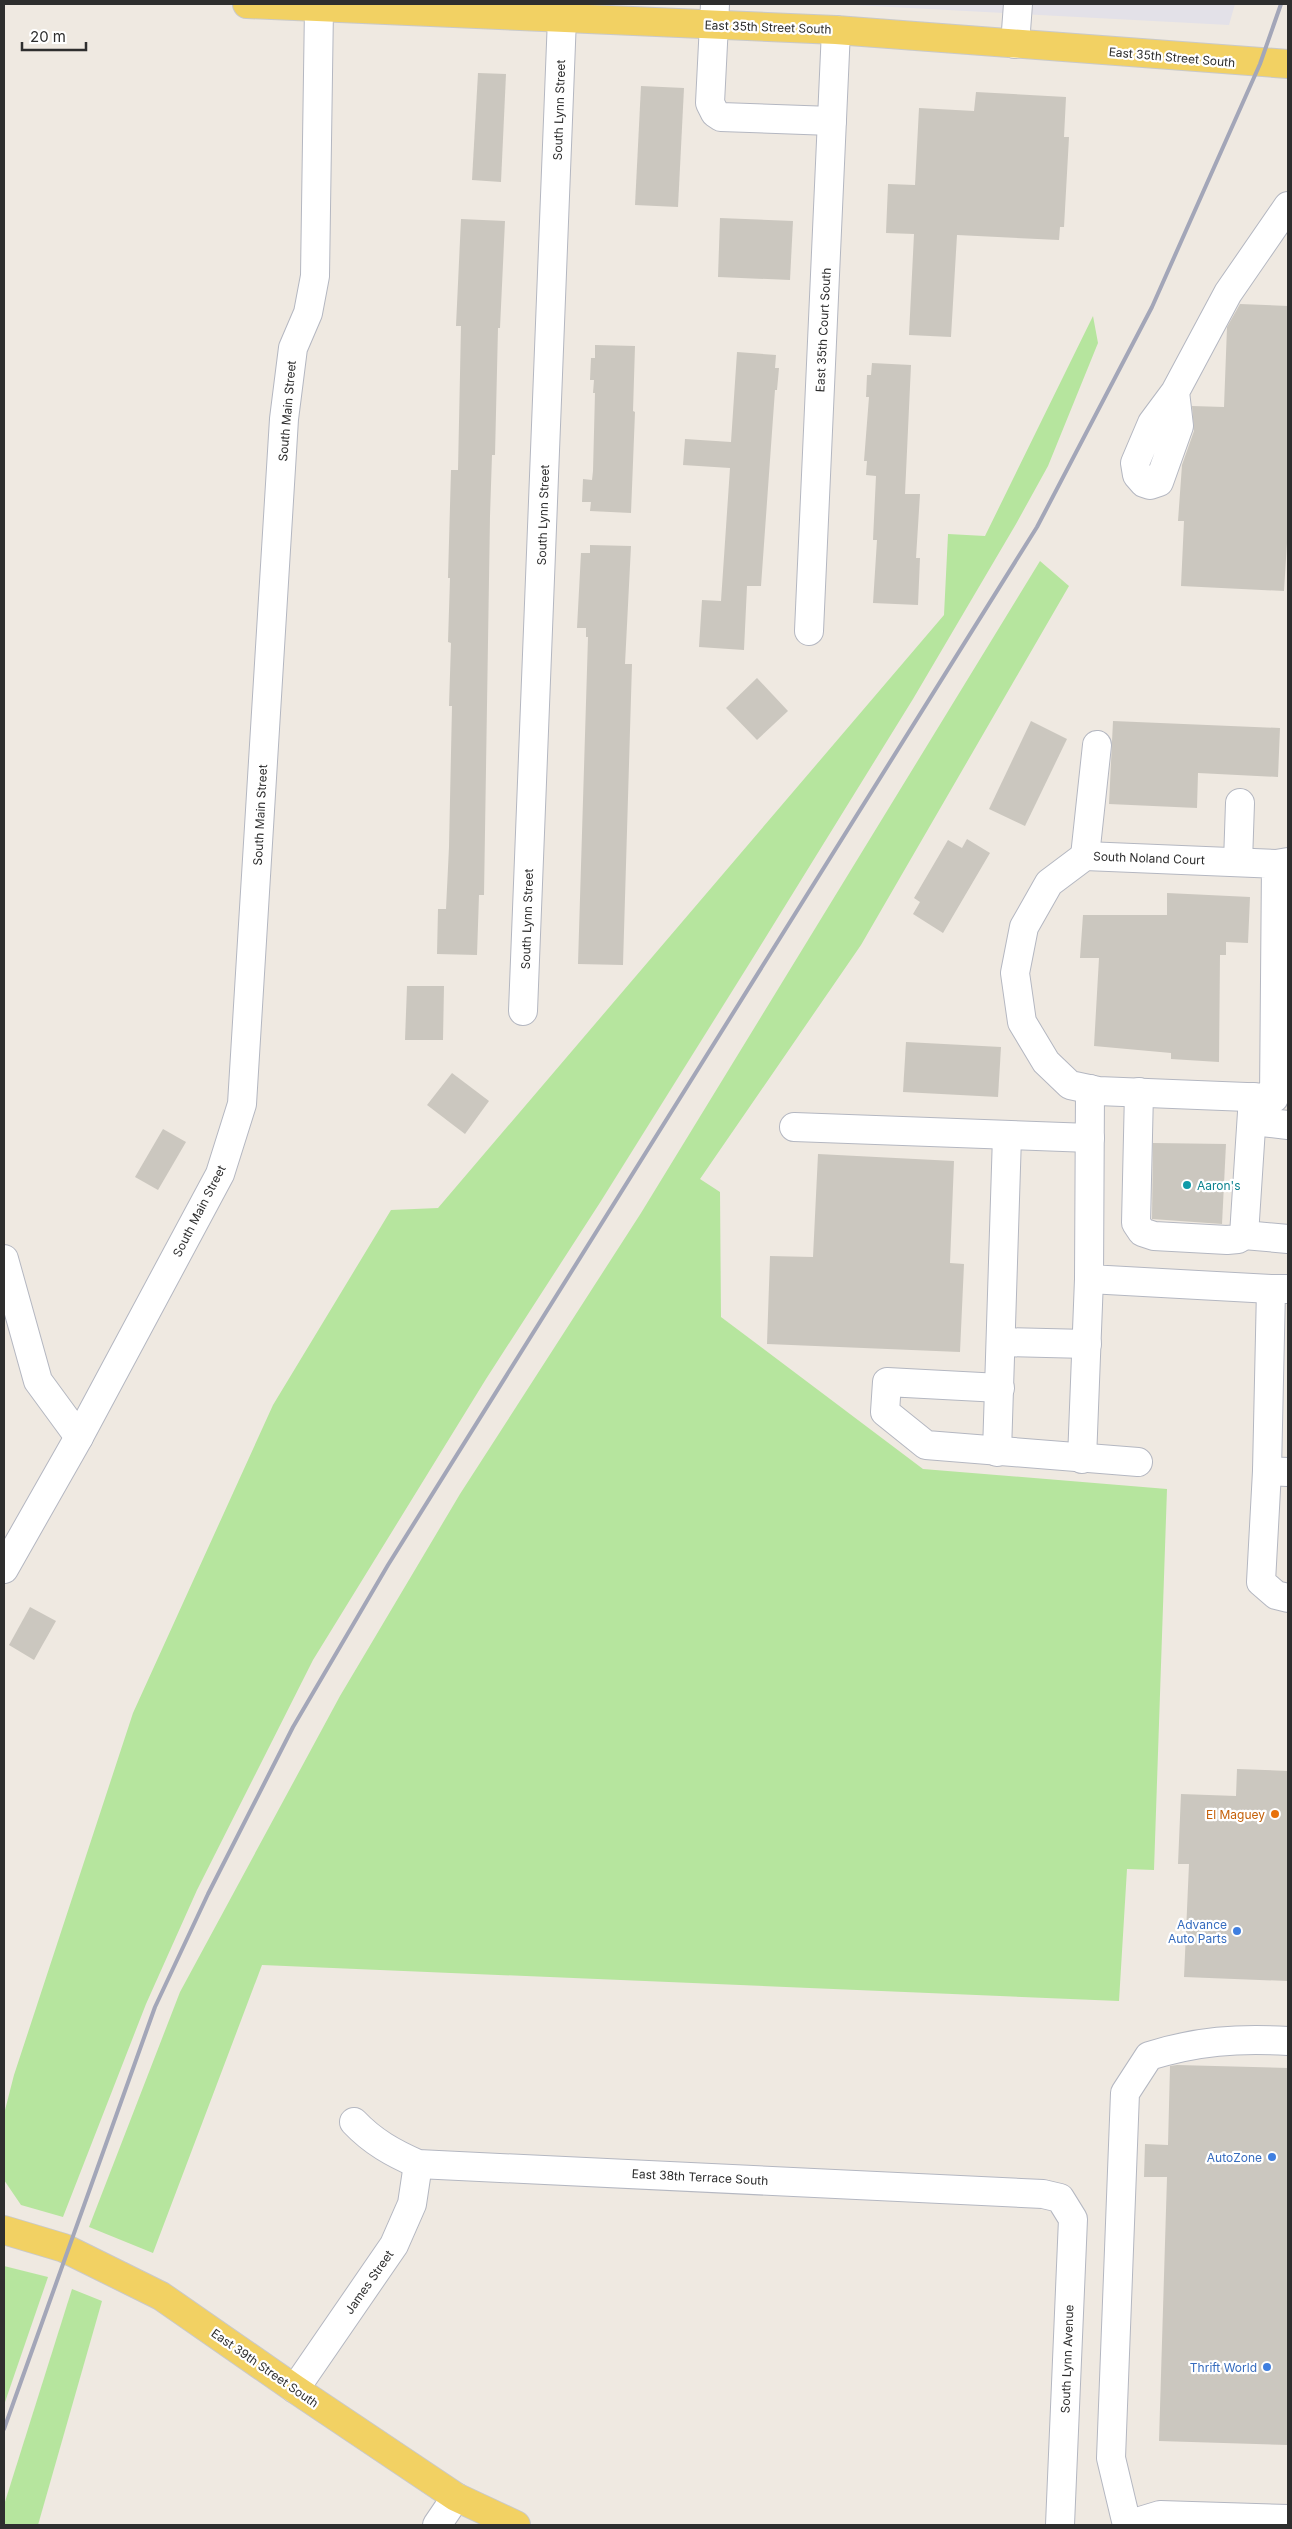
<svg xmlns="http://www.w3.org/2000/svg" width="1292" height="2529" font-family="Inter,sans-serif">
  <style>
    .industrial { fill: #e3e1e8 }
    .green { fill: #b6e59e }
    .building { fill: #cbc7bf }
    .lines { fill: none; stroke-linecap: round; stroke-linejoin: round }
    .minor-casing { stroke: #b4b7c1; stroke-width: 30 }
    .major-casing { stroke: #c9c9c9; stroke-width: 30 }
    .minor { stroke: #fff; stroke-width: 28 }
    .major { stroke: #f2d163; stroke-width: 28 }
    .rail { stroke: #a3a6b8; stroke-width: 4 }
    .culture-dot { fill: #0f9aa8; stroke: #fff; stroke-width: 2 }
    .food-dot { fill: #e8710a; stroke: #fff; stroke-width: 2 }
    .shop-dot { fill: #3f7fe0; stroke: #fff; stroke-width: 2 }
    .labels { text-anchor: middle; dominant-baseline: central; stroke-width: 4.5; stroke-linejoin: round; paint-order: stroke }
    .street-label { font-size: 12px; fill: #2e2e2e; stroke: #fff }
    .culture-label { font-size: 12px; fill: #0d838f; stroke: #fff; text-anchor: start }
    .food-label { font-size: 12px; fill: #c56008; stroke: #fff; text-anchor: end }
    .shop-label { font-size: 12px; fill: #366cbe; stroke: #fff; text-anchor: end }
  </style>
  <rect width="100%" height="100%" fill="#efe9e1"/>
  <polygon class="industrial" points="835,4 1235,4 1229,25"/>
  <g class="green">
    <polygon points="1093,316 1098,343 1048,466 1016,524 913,699 751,961 601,1201 486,1379 313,1660 197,1890 146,2004 63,2217 21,2205 4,2180 4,2114 14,2075 133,1713 273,1405 391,1210 438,1208 944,615 948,534 985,536"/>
    <polygon points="1040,561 1069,586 861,945 700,1179 720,1192 721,1317 923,1469 1167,1489 1154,1870 1127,1869 1119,2001 262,1965 153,2253 89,2227 180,1992 340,1696 460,1494 641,1213"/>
    <polygon points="4,2266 48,2277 4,2405"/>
    <polygon points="72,2289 102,2301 38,2525 4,2525 4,2505"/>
  </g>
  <g class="building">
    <polygon points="478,73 506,74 501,182 472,180"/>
    <polygon points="641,86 684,88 678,207 635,205"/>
    <polygon points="976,92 1066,97 1064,137 1069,137 1064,227 1060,227 1059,240 957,235 951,337 909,335 914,234 886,233 888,184 915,185 919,108 974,111"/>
    <polygon points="720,218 793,221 790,280 718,277"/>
    <polygon points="461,219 505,221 500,328 498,328 495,455 492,455 490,516 484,895 479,895 477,955 437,954 438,909 446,909 449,847 452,706 449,706 451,643 448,642 450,578 448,578 451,470 458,470 461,326 456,326"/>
    <polygon points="1240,304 1288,306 1288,527 1284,591 1181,586 1184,521 1178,521 1182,465 1194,431 1192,406 1224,407 1227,327"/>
    <polygon points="595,345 635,346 633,411 635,412 631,513 590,511 591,502 582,502 583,479 592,480 593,471 595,393 593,393 594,380 590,380 591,358 595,358"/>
    <polygon points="737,352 776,355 775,368 779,368 777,390 775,390 761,586 747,586 744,650 699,647 702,600 721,601 730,468 683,465 685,439 731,442"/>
    <polygon points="872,363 911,365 905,494 920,494 916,558 920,558 918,605 873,603 877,540 873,540 876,476 866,475 867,461 864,461 869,397 866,397 867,375 871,375"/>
    <polygon points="590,545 631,546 625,664 632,664 623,965 578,964 588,637 586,637 586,628 577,628 581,553 590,553"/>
    <polygon points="757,678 788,711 757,740 726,708"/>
    <polygon points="1031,721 1067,739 1025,826 989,809"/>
    <polygon points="1113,721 1280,728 1278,777 1198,773 1197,808 1109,804"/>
    <polygon points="967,839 990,853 943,933 913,914 920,902 914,898 948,840 962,848"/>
    <polygon points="1167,893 1250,897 1248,943 1226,942 1226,955 1220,955 1219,1062 1171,1059 1171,1053 1094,1046 1099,958 1080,958 1083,915 1167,915"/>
    <polygon points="407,986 444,986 443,1040 405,1040"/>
    <polygon points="906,1042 1001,1047 998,1097 903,1092"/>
    <polygon points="452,1073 489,1101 465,1134 427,1105"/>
    <polygon points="163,1129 186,1142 158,1190 135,1177"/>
    <polygon points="1153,1143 1226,1144 1222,1224 1152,1219"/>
    <polygon points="818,1154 954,1161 950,1263 964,1264 960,1352 767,1344 770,1256 813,1257"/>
    <polygon points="30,1607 56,1621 34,1660 9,1645"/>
    <polygon points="1237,1769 1288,1771 1288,1981 1184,1977 1189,1864 1178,1864 1181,1794 1236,1796"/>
    <polygon points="1177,2065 1288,2068 1288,2445 1159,2441 1167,2177 1144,2177 1145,2144 1168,2145 1170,2066"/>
  </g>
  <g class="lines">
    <g class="minor-casing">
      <g id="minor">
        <polyline points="715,4 710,103 715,113 721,117 832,121"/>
        <polyline points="1015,44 1018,4"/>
        <polyline points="1175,392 1179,426 1159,482 1150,485 1144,483 1137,475 1135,463 1152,423 1175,392 1228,293 1288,206"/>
        <polyline points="809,631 836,30"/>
        <polyline points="1085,856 1097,745"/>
        <polyline points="1238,862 1240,803"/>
        <polyline points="1276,864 1274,1098 1098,1091 1070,1085 1046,1062 1022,1022 1015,973 1024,927 1049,883 1085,856 1276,864 1288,862"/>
        <polyline points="523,1011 562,18"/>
        <polyline points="1090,1089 1089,1279 1271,1289"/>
        <polyline points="1139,1092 1136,1223 1142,1232 1154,1236 1227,1240 1238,1239 1244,1235 1253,1097"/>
        <polyline points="1252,1121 1288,1125"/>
        <polyline points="794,1127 1090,1138"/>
        <polyline points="1244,1235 1288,1239"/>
        <polyline points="4,1259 38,1381 79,1437"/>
        <polyline points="1288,1289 1271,1289 1267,1471 1288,1472"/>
        <polyline points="1001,1342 1087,1344"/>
        <polyline points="1000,1388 887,1382 885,1412 926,1445 1138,1462"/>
        <polyline points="997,1452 1007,1136"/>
        <polyline points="1082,1459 1089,1279"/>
        <polyline points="1267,1471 1261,1582 1276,1595 1288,1598"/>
        <polyline points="4,1569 79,1437 220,1174 242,1104 284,419 293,348 308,313 315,276 319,7"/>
        <path d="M354 2122C373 2142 393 2153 418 2164L1043 2194 1060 2198 1073 2219 1060 2525"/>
        <polyline points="295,2389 394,2245 412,2204 418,2164"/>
        <polyline points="437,2525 456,2497"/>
        <path d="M1127 2525 1111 2458 1125 2093 1149 2056C1197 2041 1238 2038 1288 2041"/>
        <polyline points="1127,2525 1160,2515 1288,2519"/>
      </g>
    </g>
    <g class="major-casing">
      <g id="major">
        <polyline points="247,4 836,30 1288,64"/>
        <polyline points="4,2230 64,2248 161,2296 295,2389 456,2497 516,2525"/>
      </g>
    </g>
    <use href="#minor" class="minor"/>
    <use href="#major" class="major"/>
    <polyline class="rail" points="4,2429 155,2007 208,1894 293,1727 388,1565 1037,527 1152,307 1260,64 1281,4"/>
  </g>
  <circle class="culture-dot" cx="1187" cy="1185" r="5"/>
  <circle class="food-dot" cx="1275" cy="1814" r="5"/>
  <g class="shop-dot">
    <circle cx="1237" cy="1931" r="5"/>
    <circle cx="1272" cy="2157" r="5"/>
    <circle cx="1267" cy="2367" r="5"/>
  </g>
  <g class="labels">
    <g class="street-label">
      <text transform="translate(768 27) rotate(2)">East 35th Street South</text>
      <text transform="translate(1172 57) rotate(5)">East 35th Street South</text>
      <text transform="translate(559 110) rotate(-88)">South Lynn Street</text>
      <text transform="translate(823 330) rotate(-87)">East 35th Court South</text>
      <text transform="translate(287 411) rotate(-85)">South Main Street</text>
      <text transform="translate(543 515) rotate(-88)">South Lynn Street</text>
      <text transform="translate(260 815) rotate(-87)">South Main Street</text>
      <text transform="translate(1149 858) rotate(2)">South Noland Court</text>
      <text transform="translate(527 919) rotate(-88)">South Lynn Street</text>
      <text transform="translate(199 1211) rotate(-63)">South Main Street</text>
      <text transform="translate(700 2177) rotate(3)">East 38th Terrace South</text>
      <text transform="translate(369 2282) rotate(-55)">James Street</text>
      <text transform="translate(1067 2359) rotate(-88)">South Lynn Avenue</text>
      <text transform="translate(265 2368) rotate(35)">East 39th Street South</text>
    </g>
    <g class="culture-label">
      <text x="1197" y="1185">Aaron's</text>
    </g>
    <g class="food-label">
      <text x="1265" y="1814">El Maguey</text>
    </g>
    <g class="shop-label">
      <text x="1227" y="1924">Advance<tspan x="1227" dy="14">Auto Parts</tspan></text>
      <text x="1262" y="2157">AutoZone</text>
      <text x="1257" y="2367">Thrift World</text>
    </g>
  </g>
  <rect width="1292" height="2529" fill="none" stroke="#2e2e2e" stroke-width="10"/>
  <path d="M22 42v8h64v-8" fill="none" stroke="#2e2e2e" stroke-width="2.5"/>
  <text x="30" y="42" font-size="15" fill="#2e2e2e" stroke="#ffffff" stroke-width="4" paint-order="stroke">20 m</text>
</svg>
